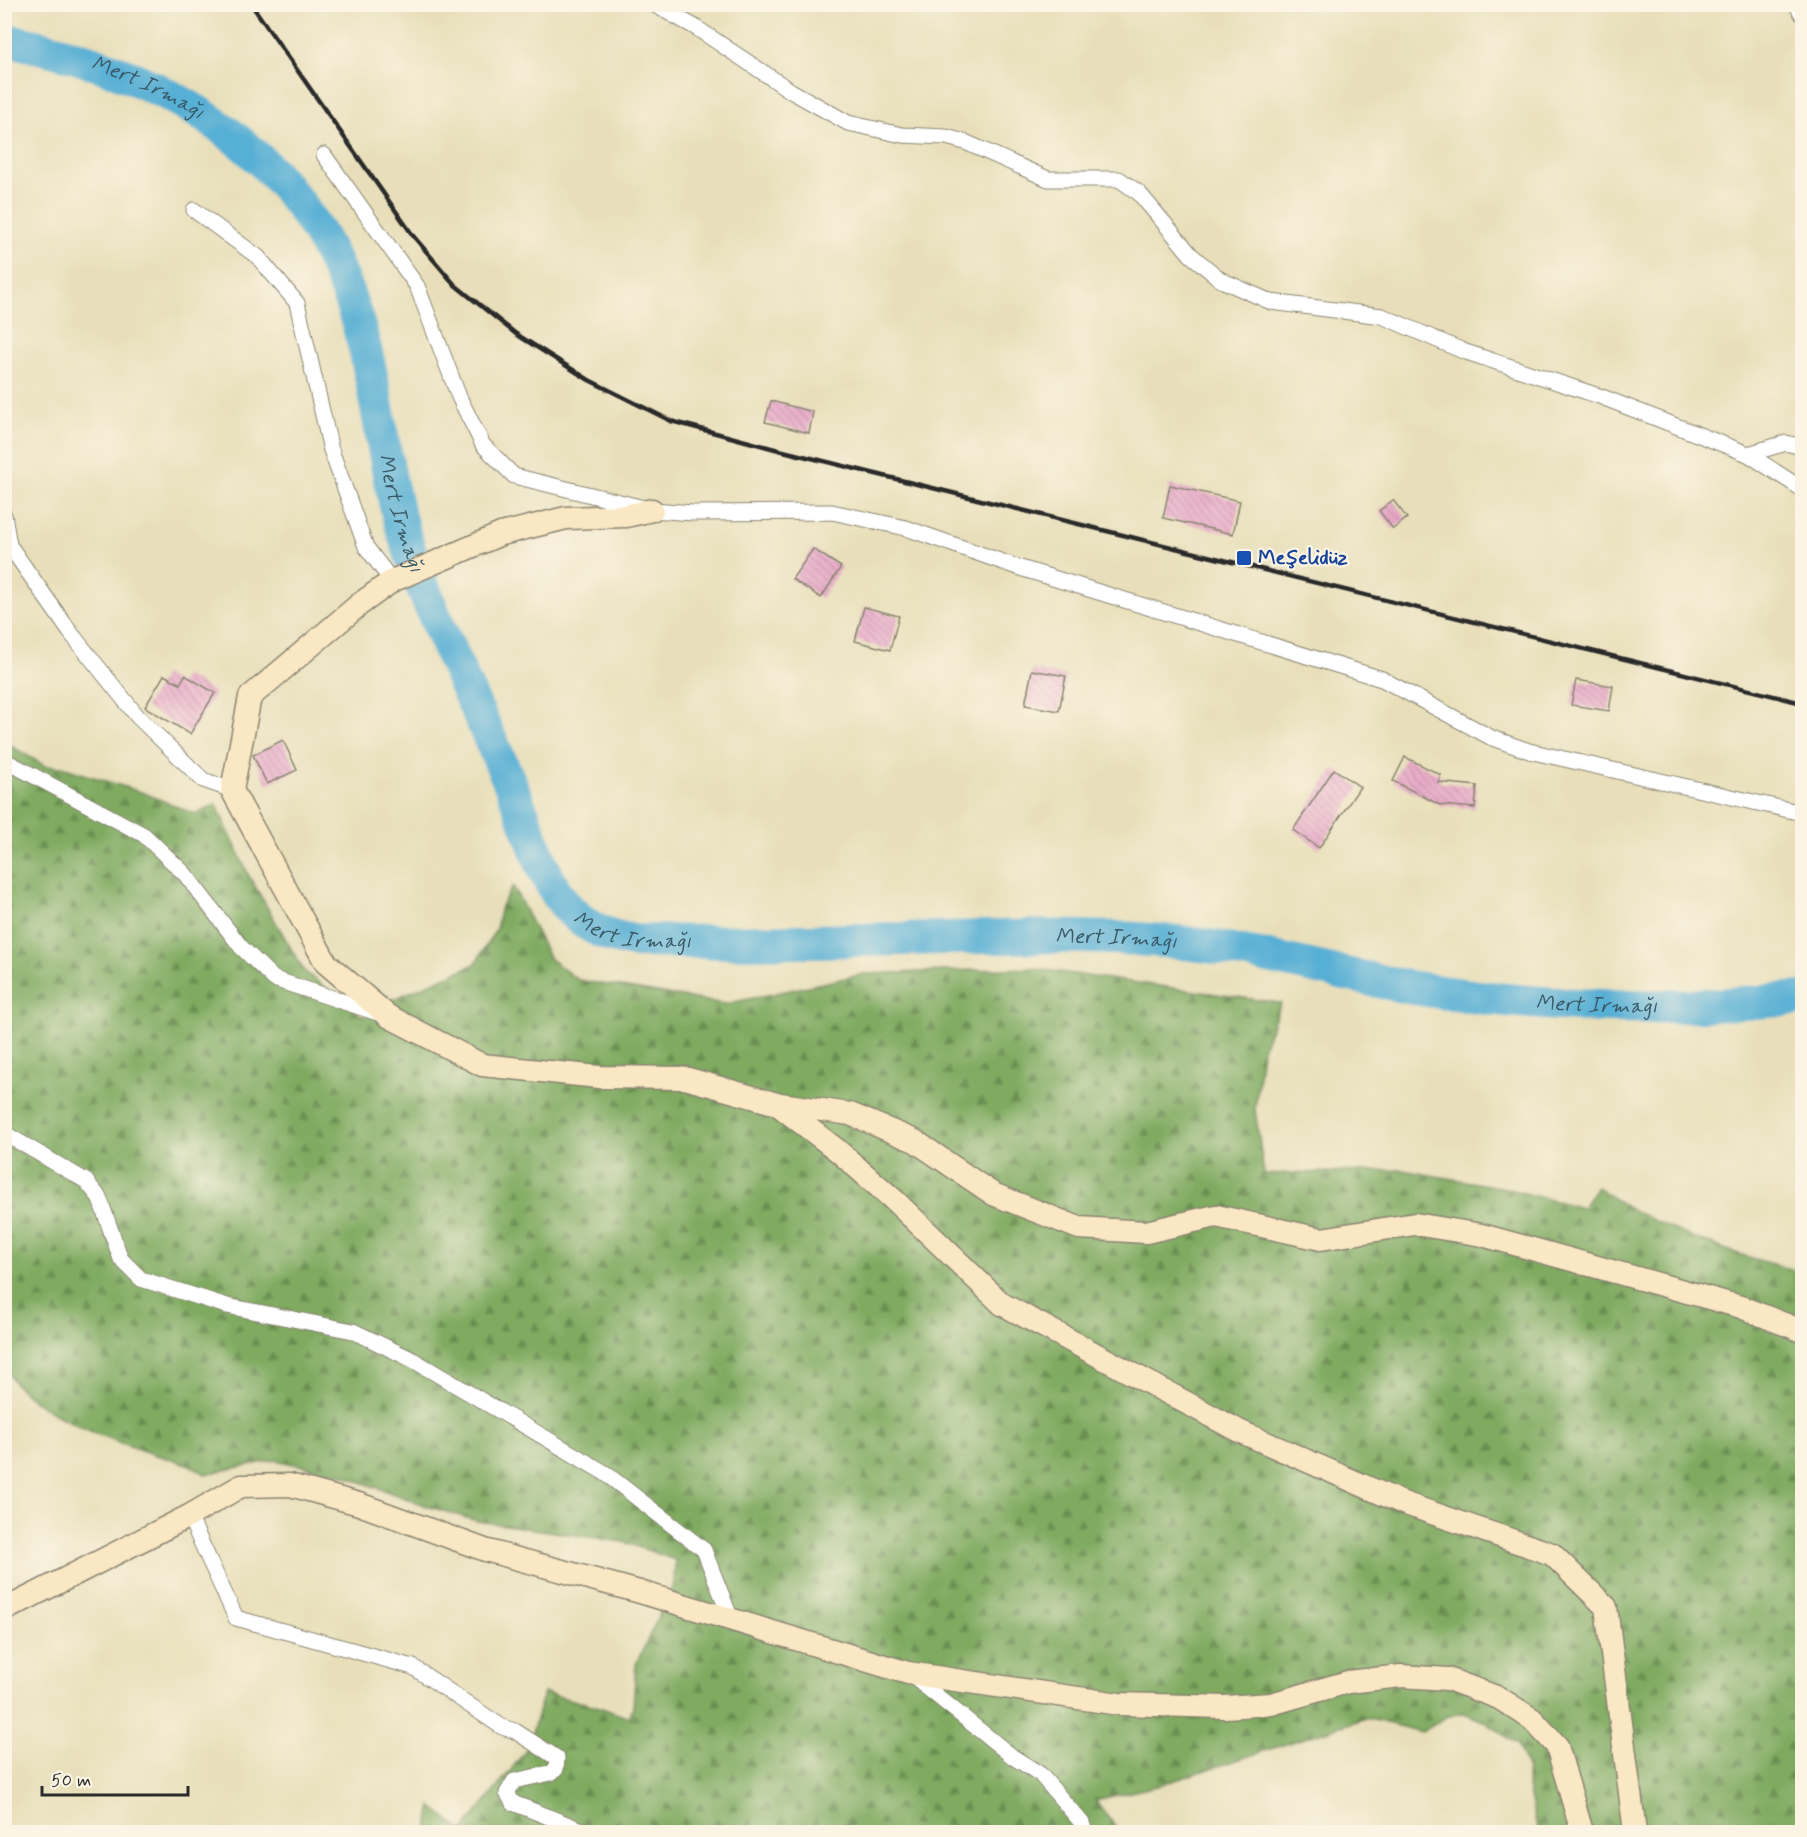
<svg xmlns="http://www.w3.org/2000/svg" width="1807" height="1837" font-family="Mynerve,sans-serif">
  <style>
    .forest { fill: url(#forest-firs); stroke: #556a46; stroke-width: 1.5 }
    .lines { fill: none; stroke-linecap: round; stroke-linejoin: round }
    .river { stroke: #57afd4; stroke-width: 34 }
    .building { fill: url(#building-back-hatch) }
    .street-casing { stroke: #8a8572; stroke-width: 17 }
    .secondary-casing { stroke: #8a8572; stroke-width: 25 }
    .street { stroke: #fff; stroke-width: 15 }
    .secondary { stroke: #fae7c3; stroke-width: 22 }
    .rail { stroke: #2b2b2b; stroke-width: 4.5 }
    .transit-dot { fill: #1a4fb4; stroke: #fcf5e5; stroke-width: 2 }
    .labels { text-anchor: middle; dominant-baseline: central; stroke-width: 4.5; stroke-linejoin: round; paint-order: stroke }
    .transit-label { font-size: 20px; font-weight: bold; fill: #164399; stroke: #fcf5e5; text-anchor: start }
    .water-label { font-size: 21px; font-style: italic; fill: #3a5966; stroke: #fcf5e5 }
  </style>
  <defs>
    <pattern id="forest-firs" width="22" height="20" patternUnits="userSpaceOnUse" patternTransform="scale(1.5)"><rect width="22" height="20" fill="#7faa61"/><path d="M5 1l3.5 6h-7zM16 11l3.5 6h-7z" fill="#688b50"/></pattern>
    <pattern id="building-back-hatch" width="6" height="6" patternUnits="userSpaceOnUse" patternTransform="scale(1.5)"><rect width="6" height="6" fill="#e8a7c8"/><path d="M-1 5l2 2M0 0l6 6M5-1l2 2" fill="none" stroke="#bc88a3"/></pattern>
  </defs>
  <rect width="100%" height="100%" fill="#fcf5e5"/>
  <filter id="ink" filterUnits="userSpaceOnUse"><feTurbulence type="fractalNoise" baseFrequency=".0167" numOctaves="2"/><feDisplacementMap in="SourceGraphic" scale="12" xChannelSelector="R" yChannelSelector="G"/><feConvolveMatrix kernelMatrix="1 2 1 2 8 2 1 2 1" color-interpolation-filters="sRGB"/></filter>
  <filter id="wash" filterUnits="userSpaceOnUse"><feTurbulence type="fractalNoise" baseFrequency=".008" numOctaves="4" result="noise"/><feDisplacementMap in="SourceGraphic" scale="24" xChannelSelector="R" yChannelSelector="G"/><feGaussianBlur stdDeviation="1.35" result="paint"/><feColorMatrix in="noise" values="0 0 0 0 0 0 0 0 0 0 0 0 0 0 0 0 0 1.4 0 .05"/><feComposite in="paint" operator="in"/></filter>
  <g filter="url(#wash)">
    <rect width="100%" height="100%" fill="#e8dfba"/>
    <path class="forest" d="M4 742 45 766 62 767 144 793 195 814 216 804 249 876 304 971 364 1017 375 1007 475 964 496 929 501 906 513 886 550 959 578 980 725 1004 864 974 1031 968 1281 1003 1262 1050 1255 1109 1264 1174 1402 1170 1505 1188 1582 1208 1597 1187C1649 1226 1740 1257 1802 1272V1832H1538L1526 1778 1527 1768 1518 1745 1486 1722 1464 1713 1448 1716 1422 1732 1366 1718 1157 1786 1095 1800 1120 1832H428L431 1806 463 1831 527 1749 544 1693 596 1706 629 1718 633 1707 636 1664 674 1583 675 1560 624 1542 477 1521 424 1505 337 1473 275 1460 205 1474C186 1460 172 1461 150 1453 110 1440 12 1407 4 1361Z"/>
    <g class="lines">
      <path class="river" id="s1" d="M4 40C43 46 82 58 118 72 246 123 328 207 363 341 379 400 383 462 400 521 429 619 478 706 517 800 545 866 551 927 633 941 708 942 783 942 857 940 964 938 1069 932 1176 942 1255 950 1331 973 1408 987 1539 1009 1671 1012 1802 998"/>
    </g>
    <g id="blocks">
      <g class="building">
        <polygon points="771,401 813,412 809,433 765,422"/>
        <polygon points="1170,485 1240,501 1233,534 1163,518"/>
        <polygon points="1393,500 1407,518 1393,529 1379,511"/>
        <polygon points="813,549 841,567 821,598 792,579"/>
        <polygon points="864,607 899,616 890,650 855,641"/>
        <polygon points="1032,670 1066,676 1059,711 1025,705"/>
        <polygon points="164,675 180,684 185,675 215,693 190,734 145,707"/>
        <polygon points="1576,680 1613,686 1609,711 1571,705"/>
        <polygon points="283,740 297,770 267,784 253,755"/>
        <polygon points="1405,757 1441,775 1438,782 1477,786 1475,808 1440,805 1393,781"/>
        <polygon points="1334,769 1360,787 1319,848 1293,830"/>
      </g>
    </g>
  </g>
  <g filter="url(#ink)">
    <use href="#blocks" fill-opacity="0" stroke="#8a8572" stroke-width="1.5"/>
    <g class="lines">
      <g class="street-casing">
        <g id="street">
          <polyline points="653,4 695,27 791,91 848,123 902,135 946,137 965,142 1048,179 1119,179 1139,193 1191,255 1221,280 1271,302 1382,316 1463,351 1602,397 1748,454 1802,489"/>
          <polyline points="1796,4 1802,14"/>
          <polyline points="324,155 417,286 459,397 483,445 514,476 652,510 693,513 832,512 906,528 1017,567 1382,679 1492,738 1529,751 1802,813"/>
          <polyline points="194,210 258,257 297,303 331,450 366,547 392,581"/>
          <polyline points="1748,454 1786,443 1802,447"/>
          <polyline points="4,515 9,545 70,632 138,717 203,780 232,790"/>
          <polyline points="4,760 144,835 185,874 241,947 274,979 378,1013"/>
          <polyline points="4,1133 86,1181 99,1197 121,1259 141,1279 227,1306 353,1331 413,1360 605,1473 704,1550 731,1619"/>
          <polyline points="189,1516 236,1618 413,1667 502,1727 515,1731 557,1758 556,1769 551,1773 514,1781 507,1793 513,1803 587,1832"/>
          <polyline points="911,1675 1013,1757 1040,1774 1082,1823 1085,1832"/>
        </g>
      </g>
      <g class="secondary-casing">
        <g id="secondary">
          <polyline points="652,510 626,516 566,518 501,534 392,581 360,604 250,697 232,790 326,963 388,1016 482,1065 599,1077 685,1078 777,1104 837,1150 895,1201 1002,1304 1239,1431 1403,1503 1552,1554 1606,1607 1635,1832"/>
          <polyline points="780,1104 850,1114 915,1141 993,1194 1079,1228 1146,1232 1216,1216 1321,1239 1415,1224 1482,1235 1741,1307 1802,1331"/>
          <polyline points="4,1610 189,1516 241,1486 290,1485 359,1504 485,1550 640,1592 908,1673 1119,1704 1225,1707 1271,1704 1348,1682 1401,1676 1448,1679 1499,1698 1532,1719 1557,1746 1582,1832"/>
        </g>
      </g>
      <use href="#street" class="street"/>
      <use href="#secondary" class="secondary"/>
      <polyline class="rail" points="251,4 414,237 455,285 516,334 589,380 671,421 775,449 1802,703"/>
    </g>
  </g>
  <rect class="transit-dot" x="1236" y="550" width="16" height="16" rx="3"/>
  <g class="labels">
    <g class="transit-label">
      <text x="1258" y="558">Meşelidüz</text>
    </g>
    <g class="water-label">
      <text stroke="none"><textPath href="#s1" startOffset="152">Mert Irmağı</textPath></text>
      <text stroke="none"><textPath href="#s1" startOffset="674">Mert Irmağı</textPath></text>
      <text stroke="none"><textPath href="#s1" startOffset="1176">Mert Irmağı</textPath></text>
      <text stroke="none"><textPath href="#s1" startOffset="1662">Mert Irmağı</textPath></text>
      <text stroke="none"><textPath href="#s1" startOffset="2148">Mert Irmağı</textPath></text>
    </g>
  </g>
  <rect width="1807" height="1837" fill="none" stroke="#fcf5e5" stroke-width="24"/>
  <path d="M42 1786v9h146v-9" fill="none" stroke="#2b2b2b" stroke-width="3"/>
  <text x="51" y="1786" font-size="18" fill="#2b2b2b" stroke="#fcf5e5" stroke-width="4.5" paint-order="stroke">50 m</text>
</svg>
